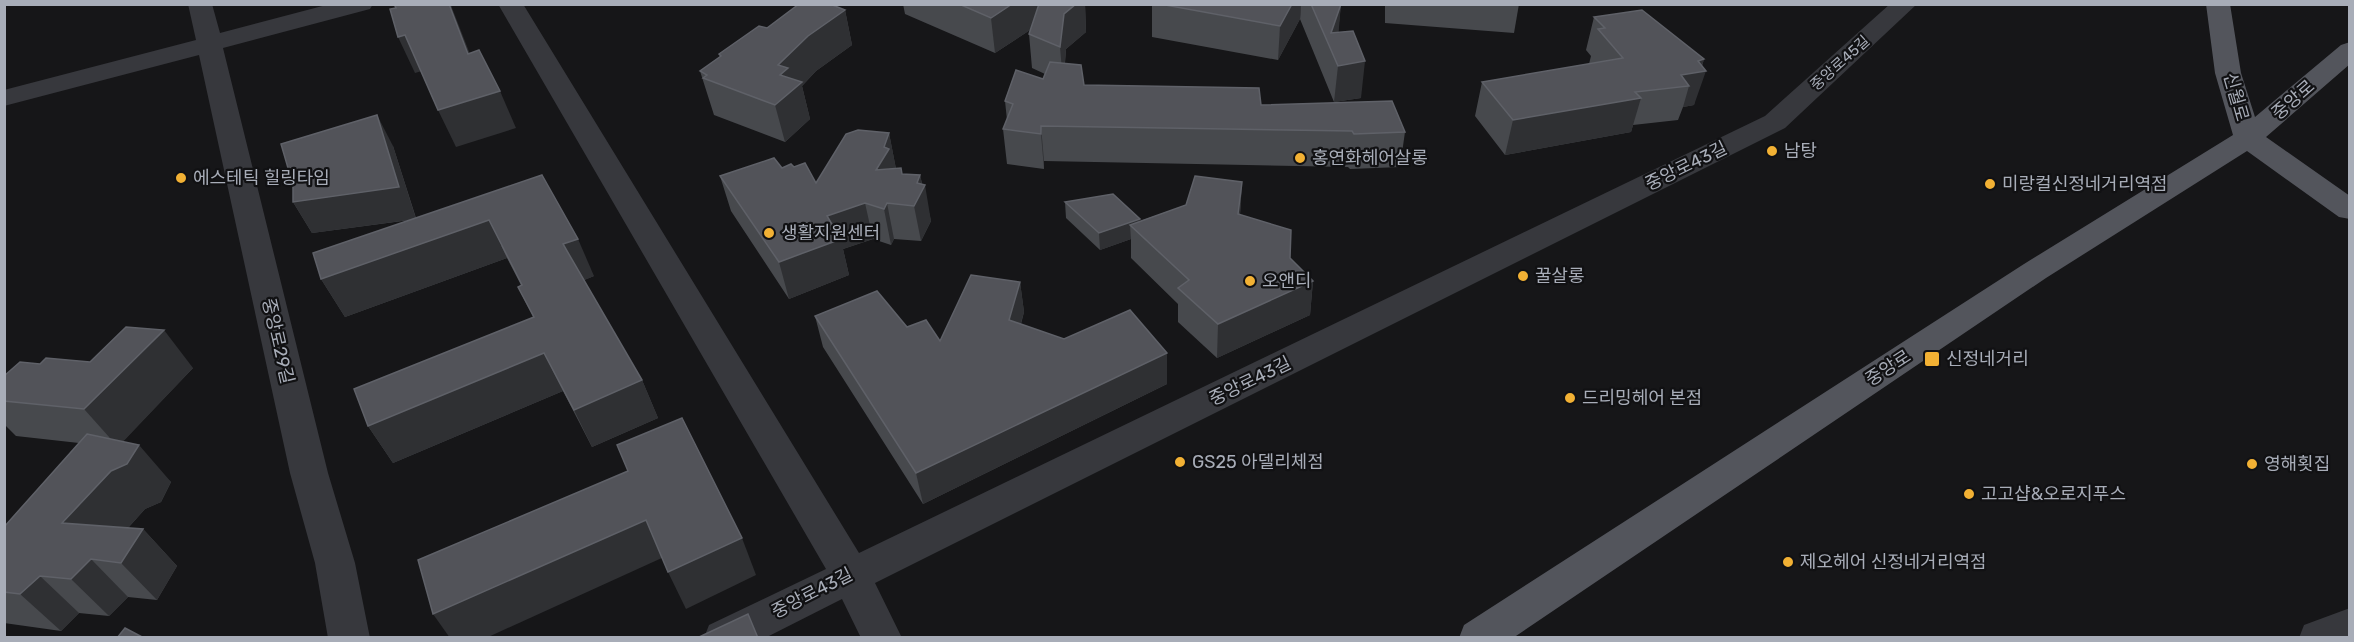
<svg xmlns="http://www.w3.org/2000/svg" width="2354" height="642" font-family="Rubik,'Noto Sans KR',sans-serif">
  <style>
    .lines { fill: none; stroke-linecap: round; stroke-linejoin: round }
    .minor { fill: #37383d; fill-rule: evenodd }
    .major { fill: #53555c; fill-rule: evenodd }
    .wall { fill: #47494d }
    .shaded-wall { fill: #2f3033 }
    .building { fill: #525359; stroke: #5f6168; stroke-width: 1.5 }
    .poi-dot { fill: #f2b134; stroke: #111113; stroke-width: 2 }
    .labels { text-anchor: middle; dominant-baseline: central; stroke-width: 4.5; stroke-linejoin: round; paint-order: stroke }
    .far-street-label { font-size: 15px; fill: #a8adb8; stroke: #111113 }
    .street-label { font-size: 18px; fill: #a8adb8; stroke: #111113 }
    .poi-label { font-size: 18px; fill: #a8adb8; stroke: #111113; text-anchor: start }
  </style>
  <rect width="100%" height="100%" fill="#161618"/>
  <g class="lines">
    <g class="minor">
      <polygon points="188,4 212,4 220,33 330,4 373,4 370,9 223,48 328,473 355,563 370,638 328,638 315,563 290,473 199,55 4,106 4,90 196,40"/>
      <polygon points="498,4 523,4 859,553 1765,116 1890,4 1917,4 1785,128 875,583 902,638 861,638 842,599 765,638 704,638 709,625 826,569"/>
      <polygon points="2350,608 2350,638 2299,638 2304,625"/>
    </g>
    <polygon class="major" points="2206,4 2230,4 2241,73 2255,117 2341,45 2350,42 2350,64 2266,137 2350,196 2350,219 2339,217 2247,151 2046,278 1513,638 1459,638 1464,625 2024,264 2233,135 2215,73"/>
  </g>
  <g class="wall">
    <polygon points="903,4 1085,4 1086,32 1066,49 1065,63 1084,85 1261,105 1405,132 1400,167 1350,169 1348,167 1044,161 1044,169 1007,164 1003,129 1007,120 1005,101 1043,79 1045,74 1032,68 1029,34 1030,30 995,53 905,14"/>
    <polygon points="1152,4 1301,4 1300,19 1278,60 1152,37"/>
    <polygon points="1301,4 1341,4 1338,32 1361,98 1334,102 1300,19"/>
    <polygon points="1385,4 1519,4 1514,33 1385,23"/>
    <polygon points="845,10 852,45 816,71 802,86 810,119 785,142 714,115 700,71 720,57 719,54 767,28"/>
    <polygon points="1594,17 1704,59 1702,66 1694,105 1683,107 1678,120 1633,125 1631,132 1505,155 1475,116 1482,82 1589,64 1591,56 1586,50"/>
    <polygon points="889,133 896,169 902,175 920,175 931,221 921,241 894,239 891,245 873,239 843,249 849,275 789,299 731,211 720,176 782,168 816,183"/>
    <polygon points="393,146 416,218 594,276 584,280 642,380 658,418 592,447 563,391 393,463 368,426 533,317 518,287 521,285 507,258 345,317 321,279 410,220 312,233 293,202"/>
    <polygon points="1242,182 1240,215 1290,258 1313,281 1310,315 1217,358 1178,322 1178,304 1131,258 1131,239 1100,250 1066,218 1065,202 1140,219 1140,221 1186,205"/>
    <polygon points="1020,282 1024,312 1021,324 1167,384 923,504 823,347 815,316 907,327 940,341"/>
    <polygon points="90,362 193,368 123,441 171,482 161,502 145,509 128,528 143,529 177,566 157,600 128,597 109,616 79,613 61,631 4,623 4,527 79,443 16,436 4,424 4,376 40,364"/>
  </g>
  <g class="shaded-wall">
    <polygon points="449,4 451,4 452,8 484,90 468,54"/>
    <polygon points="1012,4 1049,4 1050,17 995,53 991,18"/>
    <polygon points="1076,4 1085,4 1086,32 1066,49 1063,82 1060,47 1064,14"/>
    <polygon points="1286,4 1301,4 1300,19 1278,60 1280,26"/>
    <polygon points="1341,4 1338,39 1331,33"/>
    <polygon points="845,10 852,45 816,71 802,86 810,119 785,142 775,105 778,65 808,36"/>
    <polygon points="405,35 422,71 415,73 398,37"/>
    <polygon points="1704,59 1700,72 1706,71 1694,105 1683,107 1689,86 1681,75 1698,61"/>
    <polygon points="1365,61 1361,98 1334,102 1338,66"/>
    <polygon points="500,91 516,128 456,147 438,110"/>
    <polygon points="1641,98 1631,132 1505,155 1513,120"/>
    <polygon points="377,115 393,146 416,219 312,233 293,202"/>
    <polygon points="1041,126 1044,161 1044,169 1041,134"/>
    <polygon points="889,133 896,169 876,170 884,147"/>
    <polygon points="920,175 923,189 925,185 931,221 921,241 914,206 917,183"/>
    <polygon points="1242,182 1240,215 1238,214"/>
    <polygon points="865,203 873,239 843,249 849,275 789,299 779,262 827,216"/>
    <polygon points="887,203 894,239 891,245 884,209"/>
    <polygon points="1140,219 1140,234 1130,225 1131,239 1100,250 1099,233"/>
    <polygon points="489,220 507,258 345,317 321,279"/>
    <polygon points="578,239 594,276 580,282 563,244"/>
    <polygon points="1313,281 1310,315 1217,358 1218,324"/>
    <polygon points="1020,282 1024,312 1013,351 1009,320"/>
    <polygon points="164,330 193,368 118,447 84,409"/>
    <polygon points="544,353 563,391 393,463 368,426"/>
    <polygon points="1167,353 1167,384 923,504 916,473"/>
    <polygon points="642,380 658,418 592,447 574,410"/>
    <polygon points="139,445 171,482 161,502 145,509 99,560 62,523 111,471"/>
    <polygon points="646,520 664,557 486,638 450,638 433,614"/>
    <polygon points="143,529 177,566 157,600 121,563"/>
    <polygon points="742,538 756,575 686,609 668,572"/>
    <polygon points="91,559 128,597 109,616 71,579"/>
    <polygon points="40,576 79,613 61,631 20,594"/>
  </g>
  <g class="building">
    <polygon points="394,4 449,4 468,54 479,50 500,91 438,110 405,35 398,37 390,9 396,8"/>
    <polygon points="799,4 830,4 845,10 808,36 778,65 788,68 780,75 802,82 775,105 703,78 707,75 700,71 721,56 719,54 759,26 767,28"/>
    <polygon points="959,4 1012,4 991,18"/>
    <polygon points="1039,4 1076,4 1064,14 1060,47 1029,34"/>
    <polygon points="1160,4 1292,4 1280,26"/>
    <polygon points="1311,4 1341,4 1331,33 1353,31 1365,61 1338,66"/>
    <polygon points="1642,10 1704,59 1698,61 1706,71 1681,75 1689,86 1635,92 1641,98 1513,120 1482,82 1623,58 1598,29 1605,28 1594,17"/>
    <polygon points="1050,62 1081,65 1084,85 1259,88 1261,105 1392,101 1405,132 1354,134 1352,131 1041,126 1041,134 1003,129 1013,104 1005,101 1016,70 1043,79"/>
    <polygon points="377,115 399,187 293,202 293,185 281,144"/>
    <polygon points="858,130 889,133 884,147 889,149 876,170 901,168 902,174 920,175 917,183 925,185 914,206 887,203 884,209 865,203 827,216 841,239 779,262 720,176 774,158 782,168 791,164 794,167 805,163 816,183 846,134"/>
    <polygon points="542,175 578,239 563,244 642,380 574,410 544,353 368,426 354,389 534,317 518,287 522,285 489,220 321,279 313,253"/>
    <polygon points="1195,176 1242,182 1238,214 1291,230 1290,258 1313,281 1218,324 1178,288 1189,280 1130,225 1186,205"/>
    <polygon points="1113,194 1140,219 1099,233 1065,202"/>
    <polygon points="971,275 1020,282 1009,320 1064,339 1130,310 1167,353 916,473 815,316 877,291 907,327 926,320 940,341"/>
    <polygon points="126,327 164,330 84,409 4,401 4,376 20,362 40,364 46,358 90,362"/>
    <polygon points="682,418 742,538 668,572 646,520 433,614 418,560 628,471 617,445"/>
    <polygon points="87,434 139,445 127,464 111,471 62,523 143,529 121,563 91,559 71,579 40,576 20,594 4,592 4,527"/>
    <polygon points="748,614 758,638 697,638"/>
    <polygon points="125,628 144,638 117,638"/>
  </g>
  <g class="poi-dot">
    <circle cx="1772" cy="151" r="6"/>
    <circle cx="1300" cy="158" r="6"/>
    <circle cx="181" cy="178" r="6"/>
    <circle cx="1990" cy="184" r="6"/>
    <circle cx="769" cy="233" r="6"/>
    <circle cx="1523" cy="276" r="6"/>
    <circle cx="1250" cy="281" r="6"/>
    <rect x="1924" y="351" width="16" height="16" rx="3"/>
    <circle cx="1570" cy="398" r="6"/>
    <circle cx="1180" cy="462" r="6"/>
    <circle cx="2252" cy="464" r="6"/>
    <circle cx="1969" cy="494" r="6"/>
    <circle cx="1788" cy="562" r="6"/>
  </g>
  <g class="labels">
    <g class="far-street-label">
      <text transform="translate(1840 63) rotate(-42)">중앙로45길</text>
    </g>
    <g class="street-label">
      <text transform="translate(2236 97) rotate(74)">신월로</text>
      <text transform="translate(2293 100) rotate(-41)">중앙로</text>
      <text transform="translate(1686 166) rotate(-26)">중앙로43길</text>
      <text transform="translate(278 341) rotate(77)">중앙로29길</text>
      <text transform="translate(1888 368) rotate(-33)">중앙로</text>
      <text transform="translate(1250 381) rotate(-26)">중앙로43길</text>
      <text transform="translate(812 593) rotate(-27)">중앙로43길</text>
    </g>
    <g class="poi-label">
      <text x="1784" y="151">남탕</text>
      <text x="1312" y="158">홍연화헤어살롱</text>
      <text x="193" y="178">에스테틱 힐링타임</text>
      <text x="2002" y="184">미랑컬신정네거리역점</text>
      <text x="781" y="233">생활지원센터</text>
      <text x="1535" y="276">꿀살롱</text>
      <text x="1262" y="281">오앤디</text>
      <text x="1946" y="359">신정네거리</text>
      <text x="1582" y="398">드리밍헤어 본점</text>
      <text x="1192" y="462">GS25 아델리체점</text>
      <text x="2264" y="464">영해횟집</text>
      <text x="1981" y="494">고고샵&amp;오로지푸스</text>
      <text x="1800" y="562">제오헤어 신정네거리역점</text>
    </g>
  </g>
  <rect width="2354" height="642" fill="none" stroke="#a8adb8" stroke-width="12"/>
</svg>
